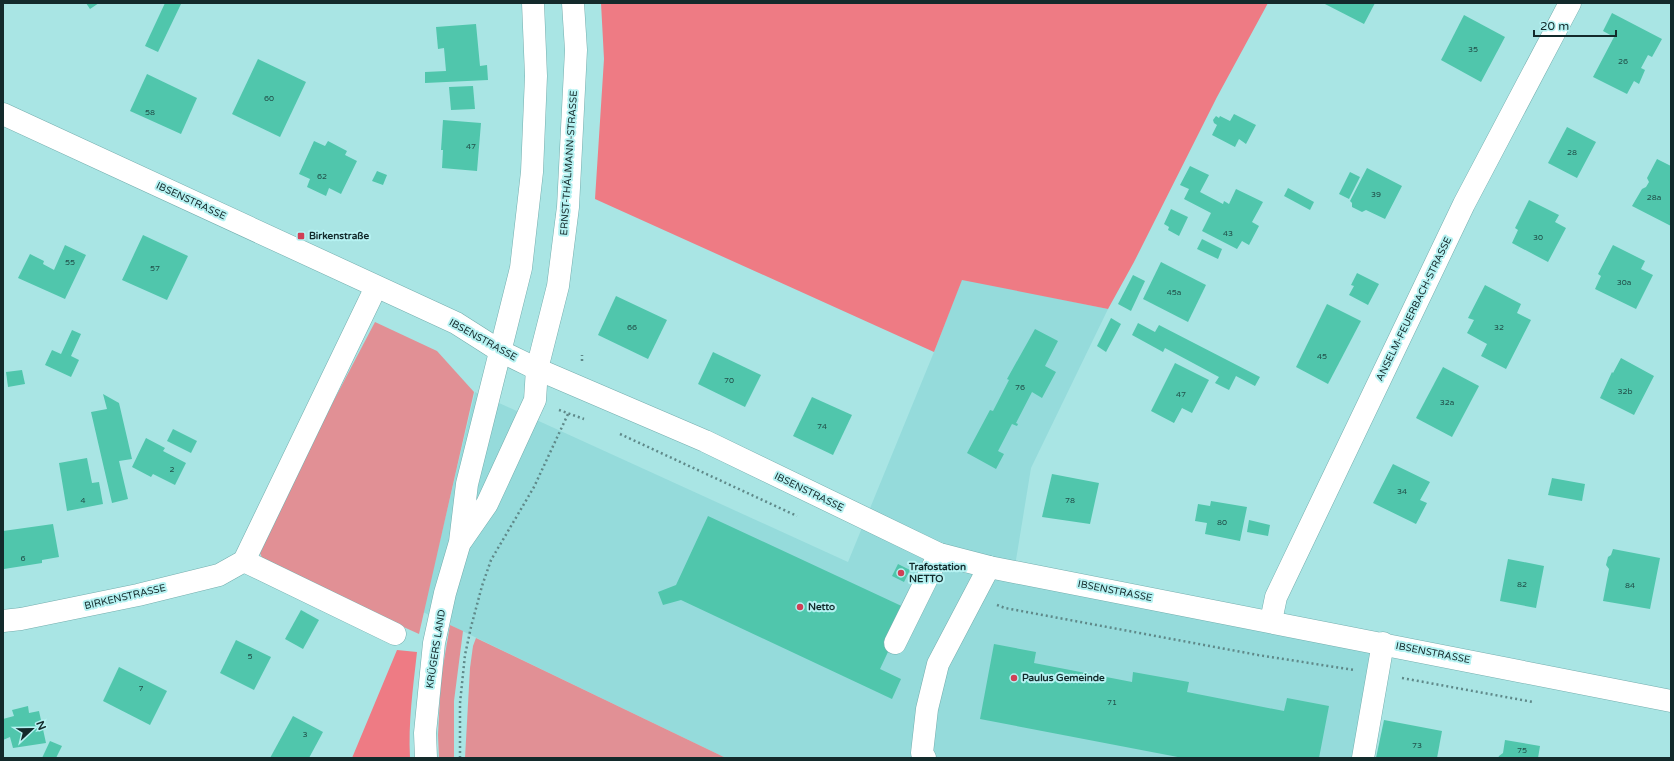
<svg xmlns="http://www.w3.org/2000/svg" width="1674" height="761" font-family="'Varela Round',sans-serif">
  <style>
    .built { fill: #95dbdb }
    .green { fill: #e19095 }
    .forest { fill: #ee7b84 }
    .building { fill: #50c6ac }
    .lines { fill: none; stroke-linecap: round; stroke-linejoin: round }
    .minor-casing { stroke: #74aeae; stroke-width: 23 }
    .path { stroke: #5f8989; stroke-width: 2.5; stroke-dasharray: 2 3; stroke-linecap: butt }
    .minor { stroke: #fff; stroke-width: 22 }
    .poi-dot { fill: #d04056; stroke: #b6f2f2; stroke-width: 1.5 }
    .labels { text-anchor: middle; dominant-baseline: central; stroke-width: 4; stroke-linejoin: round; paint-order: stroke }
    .number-label { font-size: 8px; fill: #22514b }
    .street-label { font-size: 10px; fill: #132a2b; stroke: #b6f2f2 }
    .poi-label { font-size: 10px; font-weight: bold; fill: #132a2b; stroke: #b6f2f2; text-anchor: start }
  </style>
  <rect width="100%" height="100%" fill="#a9e5e4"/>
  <polygon class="built" points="962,279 1108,309 1031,468 1015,566 1375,642 1352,758 726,758 423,612 475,392 848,562 934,352"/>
  <g class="green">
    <polygon points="375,322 437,351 474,392 419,634 265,564 257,547"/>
    <polygon points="450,625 463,631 454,701 454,758 439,758 438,735 441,678"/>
    <polygon points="476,638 726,758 465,758 470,668 473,646"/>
  </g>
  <g class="forest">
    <polygon points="601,3 1268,3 1217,97 1134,262 1108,309 962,280 934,352 595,199 604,59"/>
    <path d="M397 650 417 652C413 688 408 723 410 758H352Z"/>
  </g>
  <g class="building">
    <polygon points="86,3 99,3 90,9"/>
    <polygon points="165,3 181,4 158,52 145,46"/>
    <polygon points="1323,3 1375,3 1364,24"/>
    <polygon points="1612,13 1662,39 1652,57 1648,55 1641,68 1645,70 1639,84 1634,81 1627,94 1593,77 1614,37 1603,31"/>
    <polygon points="1464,15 1505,37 1481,82 1441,60"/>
    <polygon points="476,24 480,66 487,65 488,80 425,83 425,72 446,71 444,48 438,49 436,27"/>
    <polygon points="258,59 306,82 280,137 232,114"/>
    <polygon points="147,74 197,98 181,134 130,111"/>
    <polygon points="473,86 475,109 451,110 449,87"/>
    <polygon points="1234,114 1256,125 1246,144 1239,139 1235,147 1212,135 1217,125 1214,123 1213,120 1216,116 1219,118 1220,116 1230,121"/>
    <polygon points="443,120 481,123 477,171 442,168 443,150 441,150"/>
    <polygon points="1567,127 1596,142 1577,178 1548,163"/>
    <polygon points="314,141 325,146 328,141 347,151 345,155 357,161 341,194 329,188 326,196 307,187 310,179 299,174"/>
    <polygon points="1657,159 1671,166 1671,226 1632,206 1642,189 1646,187 1649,182 1647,178"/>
    <polygon points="1190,166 1209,175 1200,192 1223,204 1224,201 1229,204 1236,189 1263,202 1252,222 1259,226 1249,245 1242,241 1237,249 1202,231 1211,213 1184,199 1189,189 1180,185"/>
    <polygon points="1367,168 1402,186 1385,219 1366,210 1362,212 1352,207 1352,203 1350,201"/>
    <polygon points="377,171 387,175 383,185 372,181"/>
    <polygon points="1350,172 1360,177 1349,199 1339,194"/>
    <polygon points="1288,188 1314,202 1310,210 1284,196"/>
    <polygon points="1529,200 1559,215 1555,222 1566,228 1548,262 1512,243 1518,230 1515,228"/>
    <polygon points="1171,209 1188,217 1179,236 1168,230 1169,227 1164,224"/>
    <polygon points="143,235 188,256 167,300 122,280"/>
    <polygon points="1202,239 1222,249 1218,259 1197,249"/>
    <polygon points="65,245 86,255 65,299 18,278 30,254 44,261 43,264 54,270"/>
    <polygon points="1613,245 1645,261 1641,269 1653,275 1636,309 1595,289 1601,276 1598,274"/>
    <polygon points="1161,262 1206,285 1188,322 1143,299"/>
    <polygon points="1357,273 1379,284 1368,305 1349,295 1354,286 1351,285"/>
    <polygon points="1133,275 1145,281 1131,311 1118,304"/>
    <polygon points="1485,285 1521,304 1517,313 1531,320 1506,369 1481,356 1487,344 1467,333 1474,320 1468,318"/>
    <polygon points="616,296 667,320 648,359 598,335"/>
    <polygon points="1327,304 1361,321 1328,384 1296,367"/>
    <polygon points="1111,318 1121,324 1106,352 1097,346"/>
    <polygon points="1138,323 1155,332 1159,325 1260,377 1255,386 1236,376 1229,390 1215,383 1219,377 1165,348 1163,352 1132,335"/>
    <polygon points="1035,329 1058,341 1045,366 1056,372 1042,398 1032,392 1016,423 1018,424 1017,426 1012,424 998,451 1004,454 996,469 967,453 990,410 993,411 1009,380 1007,379"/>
    <polygon points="72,330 81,334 71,356 79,360 71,377 45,365 52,350 61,354"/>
    <polygon points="713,352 761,375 745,407 698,384"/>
    <polygon points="1621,358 1654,376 1634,415 1600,398 1612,372 1613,373"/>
    <polygon points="1175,363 1209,380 1192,413 1182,408 1174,423 1151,411"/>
    <polygon points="1443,367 1479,386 1452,437 1416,418"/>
    <polygon points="22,370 25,384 8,387 6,372"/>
    <polygon points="103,394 119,403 132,459 119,461 128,499 112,503 91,412 107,409"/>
    <polygon points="812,397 852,415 833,455 793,436"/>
    <polygon points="173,429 197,441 191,453 167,441"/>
    <polygon points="146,438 165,448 163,451 186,463 175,485 153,474 151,477 132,467"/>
    <polygon points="87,458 92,483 99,482 103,504 67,511 59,463"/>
    <polygon points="1393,464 1430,482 1420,500 1427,503 1416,524 1373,503"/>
    <polygon points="1052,474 1099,483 1090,524 1042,517"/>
    <polygon points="1552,478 1585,484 1582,501 1548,495"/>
    <polygon points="1211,501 1247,507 1240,541 1205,534 1207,523 1195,521 1198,504 1210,506"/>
    <polygon points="708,516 908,609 880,669 901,679 892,699 681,600 663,605 658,592 676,585"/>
    <polygon points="1249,520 1270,525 1268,536 1247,532"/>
    <polygon points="53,524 59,557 42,560 42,563 4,569 3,531"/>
    <polygon points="1613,549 1660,558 1650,609 1603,601 1609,569 1606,565 1608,557 1611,555"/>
    <polygon points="1508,559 1544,566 1536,608 1500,601"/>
    <polygon points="898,564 910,570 904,582 892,576"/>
    <polygon points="301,610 319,620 303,649 285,639"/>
    <polygon points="236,640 271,657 254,690 220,673"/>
    <polygon points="994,644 1036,652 1034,663 1132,682 1133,672 1189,682 1187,692 1284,711 1287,698 1329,706 1319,758 1183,758 980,719"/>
    <polygon points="119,667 167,691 150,725 103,701"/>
    <polygon points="28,706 29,713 39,711 46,743 13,748 10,737 3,740 3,719 14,716 12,710"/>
    <polygon points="293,716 323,732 309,758 270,758"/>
    <polygon points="1384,720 1442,731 1437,758 1376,758"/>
    <polygon points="1505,740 1540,746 1538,758 1498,758 1499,756 1503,753"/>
    <polygon points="50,741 62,746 56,758 42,758"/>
  </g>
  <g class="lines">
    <g class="minor-casing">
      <g id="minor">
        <polyline points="3,114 456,323 500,351 537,369 705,441 939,554 989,567 1671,701"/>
        <polyline points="462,540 487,504 535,400 537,369 558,286 568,207 576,50 573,3"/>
        <polyline points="244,561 395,634"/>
        <polyline points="3,621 21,619 138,595 219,575 244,561 376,287"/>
        <polyline points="1271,621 1276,597 1464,204 1570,3"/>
        <polyline points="895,643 939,554"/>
        <polyline points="426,758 425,733 434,643 445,593 460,542 467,484 521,268 532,172 536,76 533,3"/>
        <polyline points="925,758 922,753 927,709 938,664 989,567"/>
        <polyline points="1363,758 1383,643"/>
      </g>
    </g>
    <g class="path">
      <polyline points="582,361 582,355"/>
      <polyline points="559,410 584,419"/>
      <polyline points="620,434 797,516"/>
      <polyline points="997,605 1005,608 1258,655 1354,670"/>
      <polyline points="1402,678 1533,702"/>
      <polyline points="460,758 460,703 465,655 471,627 482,586 491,560 534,487 568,414"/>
    </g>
    <use href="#minor" class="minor"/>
  </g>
  <g class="poi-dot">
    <rect x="297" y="232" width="8" height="8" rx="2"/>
    <circle cx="901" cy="573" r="4"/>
    <circle cx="800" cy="607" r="4"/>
    <circle cx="1014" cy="678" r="4"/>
  </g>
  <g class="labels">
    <g class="number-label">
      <text x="1473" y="49">35</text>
      <text x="1623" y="61">26</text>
      <text x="269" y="98">60</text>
      <text x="150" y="112">58</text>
      <text x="471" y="146">47</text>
      <text x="1572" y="152">28</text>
      <text x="322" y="176">62</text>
      <text x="1376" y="194">39</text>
      <text x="1654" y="197">28a</text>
      <text x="1228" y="233">43</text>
      <text x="1538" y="237">30</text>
      <text x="70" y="262">55</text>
      <text x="155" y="268">57</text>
      <text x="1624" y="282">30a</text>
      <text x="1174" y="292">45a</text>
      <text x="632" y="327">66</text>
      <text x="1499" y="327">32</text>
      <text x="1322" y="356">45</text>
      <text x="729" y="380">70</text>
      <text x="1020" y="387">76</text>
      <text x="1625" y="391">32b</text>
      <text x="1181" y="394">47</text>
      <text x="1447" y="402">32a</text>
      <text x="822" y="426">74</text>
      <text x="172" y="469">2</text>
      <text x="1402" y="491">34</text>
      <text x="83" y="500">4</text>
      <text x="1070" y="500">78</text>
      <text x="1222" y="522">80</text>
      <text x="23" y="558">6</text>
      <text x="1522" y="584">82</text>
      <text x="1630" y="585">84</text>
      <text x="250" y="656">5</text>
      <text x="141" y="688">7</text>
      <text x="1112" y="702">71</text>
      <text x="305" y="734">3</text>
      <text x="1417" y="745">73</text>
      <text x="1522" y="750">75</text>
    </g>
    <g class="street-label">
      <text transform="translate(569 163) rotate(-86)">ERNST-THÄLMANN-STRASSE</text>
      <text transform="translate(191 201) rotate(25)">IBSENSTRASSE</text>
      <text transform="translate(1414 309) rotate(-64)">ANSELM-FEUERBACH-STRASSE</text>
      <text transform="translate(483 340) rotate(29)">IBSENSTRASSE</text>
      <text transform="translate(809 492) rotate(26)">IBSENSTRASSE</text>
      <text transform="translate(1115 591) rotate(11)">IBSENSTRASSE</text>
      <text transform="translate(125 597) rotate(-13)">BIRKENSTRASSE</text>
      <text transform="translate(436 649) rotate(-81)">KRÜGERS LAND</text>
      <text transform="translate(1433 653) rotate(11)">IBSENSTRASSE</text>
    </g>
    <g class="poi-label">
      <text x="309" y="236">Birkenstraße</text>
      <text x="909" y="567">Trafostation<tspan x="909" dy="12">NETTO</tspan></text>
      <text x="808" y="607">Netto</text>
      <text x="1022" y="678">Paulus Gemeinde</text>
    </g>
  </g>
  <rect width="1674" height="761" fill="none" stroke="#132a2b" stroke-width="8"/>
  <g transform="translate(32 729) rotate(68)" stroke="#b6f2f2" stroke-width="3" paint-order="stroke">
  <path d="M0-3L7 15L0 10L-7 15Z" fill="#132a2b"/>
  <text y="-6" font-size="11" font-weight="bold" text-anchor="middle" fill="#132a2b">N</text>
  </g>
  <path d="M1534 30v6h82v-6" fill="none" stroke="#132a2b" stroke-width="2"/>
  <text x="1540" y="30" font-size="12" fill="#132a2b" stroke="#b6f2f2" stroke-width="3" paint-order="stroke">20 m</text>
</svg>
